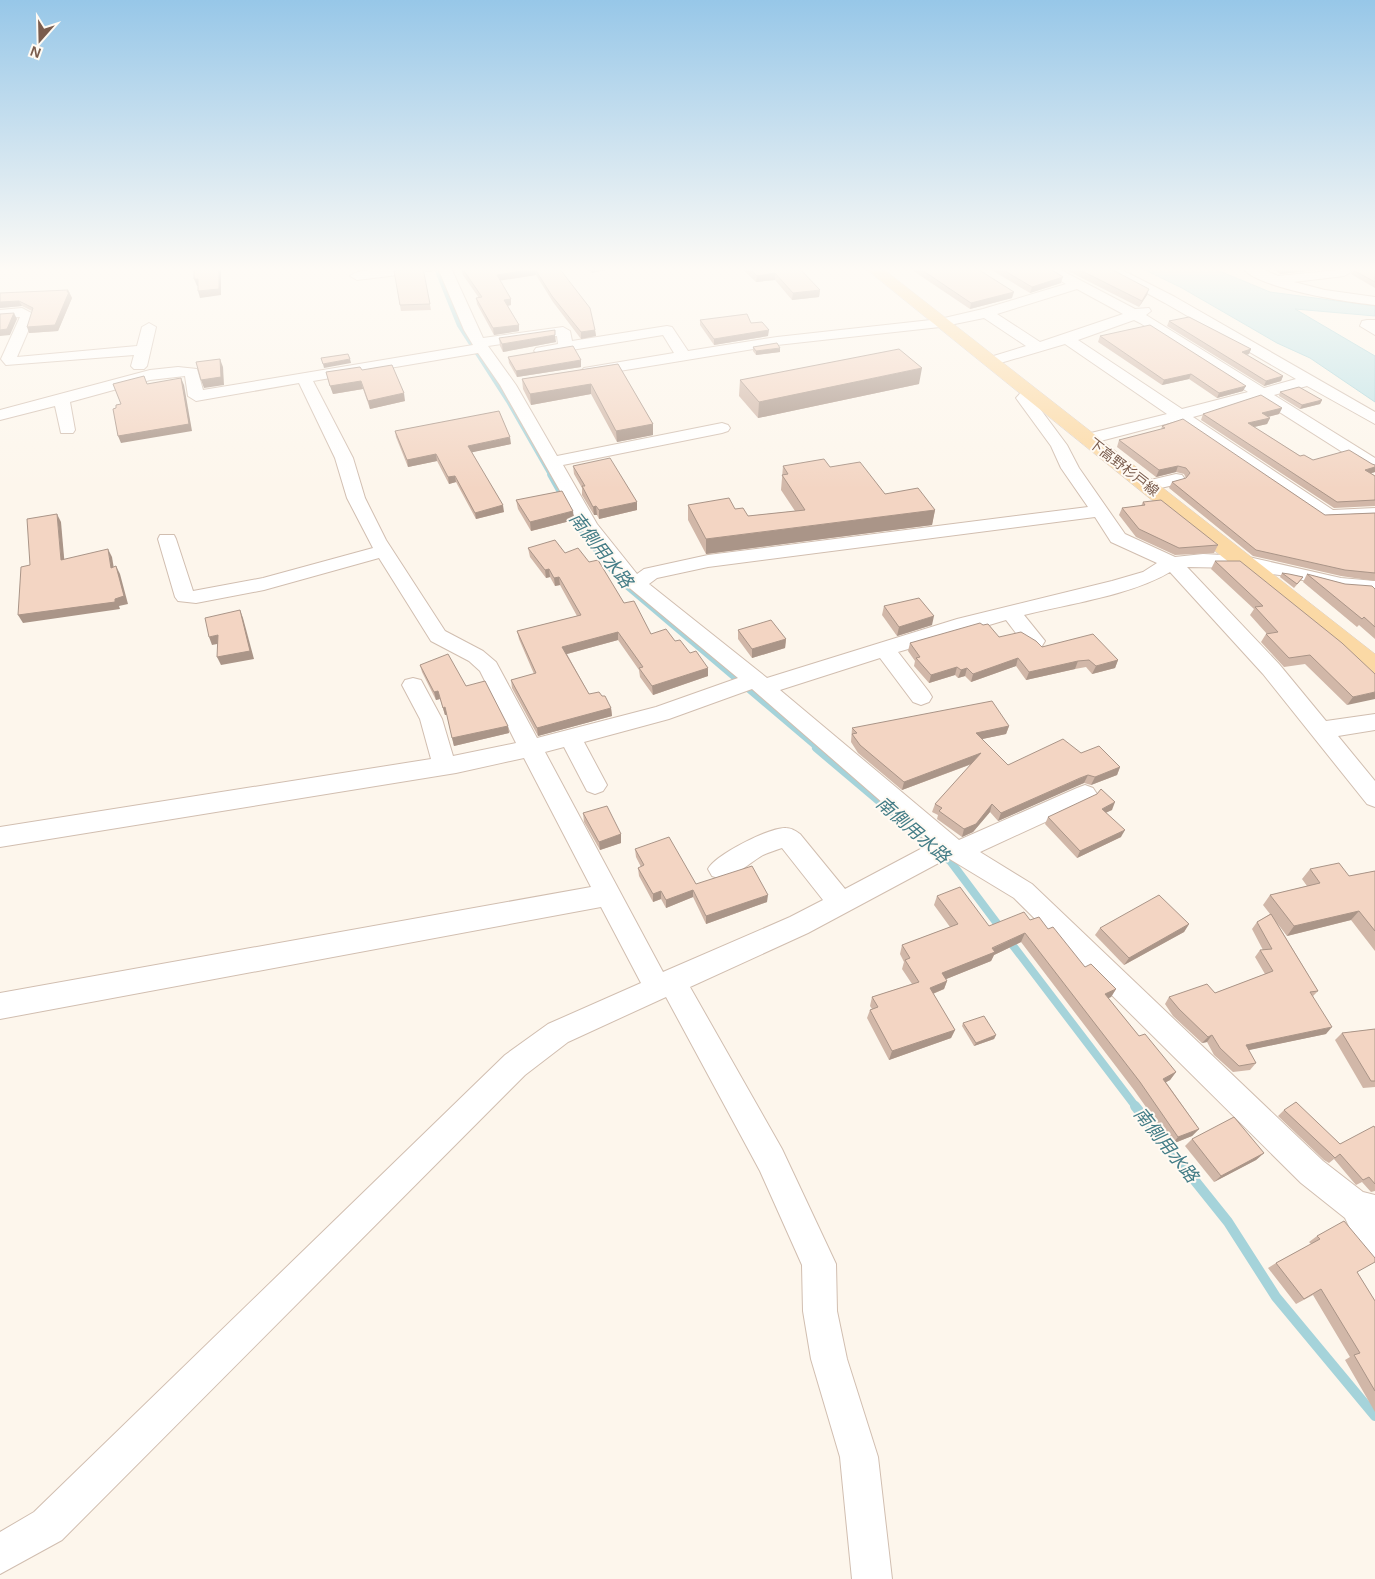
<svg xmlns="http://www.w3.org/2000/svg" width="1375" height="1579" font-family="Arial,'Noto Sans JP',sans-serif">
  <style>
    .water { fill: #bfe3e8; stroke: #a5d3da }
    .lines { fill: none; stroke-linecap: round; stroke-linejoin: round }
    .stream-far3 { stroke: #a5d3da; stroke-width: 4.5 }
    .stream-far2 { stroke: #a5d3da; stroke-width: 5.5 }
    .stream-far1 { stroke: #a5d3da; stroke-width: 8 }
    .stream { stroke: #a5d3da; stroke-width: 10 }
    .minor-casing { stroke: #d1beb0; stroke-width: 2 }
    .major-casing { stroke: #dad1cd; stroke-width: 1 }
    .minor { fill: #fff; fill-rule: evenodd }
    .major { fill: #fbd9a5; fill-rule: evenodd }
    .wall { fill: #d1b7a8 }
    .shaded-wall { fill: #aa9588 }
    .building { fill: #f3d5c3; stroke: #aa9588 }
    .labels { text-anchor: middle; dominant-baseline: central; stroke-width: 4; stroke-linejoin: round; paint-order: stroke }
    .far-street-label { font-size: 14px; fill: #7a5c4d; stroke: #fffaf3 }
    .water-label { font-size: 18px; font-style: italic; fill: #437c86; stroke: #fffaf3 }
  </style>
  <rect width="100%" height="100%" fill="#fdf6ec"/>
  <polygon class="water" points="1141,268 1212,268 1270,292 1375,306 1375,316 1295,309 1375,356 1375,402 1310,358 1277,343 1182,288"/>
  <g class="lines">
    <polyline class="stream-far3" points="436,268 459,325 508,401 551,476"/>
    <g class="stream-far2">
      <polyline points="550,475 563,498"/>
      <polyline points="570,512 579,528 620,581 818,749"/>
    </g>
    <g class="stream-far1">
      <polyline points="816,748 932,846"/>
      <polyline points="940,853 951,862 1002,930"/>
      <polyline points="1008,939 1136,1107"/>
    </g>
    <polyline class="stream" points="1135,1106 1228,1222 1276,1297 1375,1416"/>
    <g class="minor-casing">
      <g id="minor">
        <polygon points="386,268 428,268 422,272 357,280 350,276 357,272"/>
        <path d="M438 268H451L483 338 563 327 570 331 572 341 667 326 672 327 688 351 777 337 940 319 983 309 1066 284 1040 268H1057L1135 309 1149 308 1151 311 1146 315 1264 388 1296 379 1165 303 1101 268H1118L1175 297 1375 412V424L1307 386 1274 395 1375 458V470L1369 469 1259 399 1193 417 1333 510 1375 508V518L1329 521 1323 520 1177 421 1089 444 1083 443 1081 439 1083 435 1167 414 1065 344 997 364H987L984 361 987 358 1026 346 984 318 940 327 777 345 589 376 581 371 584 368 674 353 663 335 541 355 534 351 536 348 558 344 557 336 488 346 516 385 557 456 722 423 728 425 730 428 728 431 722 433 563 465 597 524 637 574 644 569 708 555 1088 507 1061 468 1051 446 1016 398 1024 389 1030 387 1038 392 1032 398 1067 445 1079 468 1125 534 1175 557 1203 554 1244 556 1341 578 1375 581V593L1341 590 1287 576 1248 571 1240 568 1187 567 1279 664 1326 721 1375 714V730L1338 736 1375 781V807L1367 804 1263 674 1170 572C1132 595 1068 604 1024 615L1045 641 1042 646C1025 651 1016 632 1006 620L898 652 929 692 932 697 929 702 921 705 913 702 880 658 780 690 959 840 1077 788 1085 785 1093 788 1097 794 1093 800 980 852 1032 884 1323 1161 1363 1192 1375 1195V1260L1363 1256 1345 1218 1301 1183 1014 898 948 858 808 933 690 987 782 1149 836 1264 837 1311 847 1359 878 1457 892 1579H852L840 1457 811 1359 803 1311 802 1265 760 1171 666 997 568 1042 525 1075 62 1540 0 1574V1532L34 1512 505 1055 548 1024 641 983 601 907 0 1019V993L591 887 524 758 456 773 0 847V827L431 759 420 719 402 685 405 680 413 678 421 680 442 719 453 756 516 743 480 671 469 661 431 641 379 558 264 590 196 603 178 601 175 597 158 539 160 535H174L176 539 193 591 263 578 373 548 347 498 335 458 299 383 196 401 188 396 185 376 150 380 70 402 75 430 73 433H61L55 406 0 420V410L150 370 178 367 197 369 203 390 473 345 464 330ZM1077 289 1123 314 1040 342 997 314ZM1134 320 1140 323 1248 392 1182 409 1078 340ZM478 353 500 385 580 526 620 580 738 678 656 707 537 738 496 662 483 651 445 631 386 540 365 498 353 458 313 381ZM1095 517 1111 542 1157 563 1143 572 1112 581 957 619 767 678 649 584 657 578 708 567ZM752 689 930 844 845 889 800 834C796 831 791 828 786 828 770 827 715 855 708 869L712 876C731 883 747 864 763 855 769 852 776 850 782 848L823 900 790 917 663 972 545 752 564 747 587 791 595 794 603 791 607 785 584 742 669 719Z"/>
        <path d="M1242 268H1260L1278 276 1349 269 1351 272 1344 276 1294 282 1325 290 1375 297V305C1346 302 1260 289 1242 268Z"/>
        <polygon points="22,308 35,315 17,357 137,346 142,327 149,323 156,327 147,366 144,369 134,369 131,366 134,355 6,365 1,359 20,317 0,318 0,310"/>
        <polygon points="1367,320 1375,320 1375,335 1360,326 1362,321"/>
        <polygon points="1176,474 1182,475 1185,479 1182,483 1148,491 1142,490 1139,486 1142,482"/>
      </g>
    </g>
    <g class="major-casing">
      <polygon id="major" points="865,268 882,268 1375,654 1375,675 1366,673"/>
    </g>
    <use href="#minor" class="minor"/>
    <use href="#major" class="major"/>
  </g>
  <g class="wall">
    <polygon points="423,268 431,310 401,311 394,271"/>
    <polygon points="457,268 559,268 595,330 596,336 581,339 553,302 536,275 500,280 511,299 511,305 508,306 519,325 519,331 494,335 477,304 476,298 479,298 463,275 461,269"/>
    <polygon points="586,268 613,268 592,273"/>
    <polygon points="741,268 799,268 820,290 819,297 792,300 775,280 756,282"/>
    <polygon points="909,268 976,268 1012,298 970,309"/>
    <polygon points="988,268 1049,268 1061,283 1030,293"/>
    <polygon points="1062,268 1109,268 1147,295 1139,307"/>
    <polygon points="1271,268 1336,268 1280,274"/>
    <polygon points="1350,268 1375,268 1375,288 1351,274 1353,271"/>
    <polygon points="69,292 72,298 58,331 29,333 32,311 22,306 0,308 0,293"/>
    <polygon points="700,320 751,323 768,336 714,345 700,325"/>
    <polygon points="1169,321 1251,349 1249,354 1246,355 1283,376 1281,381 1264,386 1167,326"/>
    <polygon points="1100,336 1243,391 1217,398 1189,379 1162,385 1098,342"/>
    <polygon points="499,338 556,342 503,352 500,346"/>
    <polygon points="753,347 780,352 756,355 753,351"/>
    <polygon points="508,357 581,367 517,377 509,363"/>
    <polygon points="618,364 653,424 653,435 617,442 591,394 531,405 523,389 522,379"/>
    <polygon points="362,370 405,401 370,409 363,389 333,394 326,372"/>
    <polygon points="740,380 919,384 758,418 739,396"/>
    <polygon points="1280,392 1322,400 1320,404 1300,409 1279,396"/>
    <polygon points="1282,408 1279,414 1268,417 1270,418 1267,424 1254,427 1300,456 1313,460 1375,465 1375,472 1371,473 1375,476 1375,507 1375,506 1334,508 1201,420 1203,414"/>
    <polygon points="1162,426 1325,515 1375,513 1375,581 1341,576 1253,556 1169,488 1172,482 1186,478 1184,474 1176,472 1156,477 1117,447 1119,440 1161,430"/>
    <polygon points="395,431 511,444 472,452 504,512 476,519 456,482 449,484 437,461 408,467 396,437"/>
    <polygon points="573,466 637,510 599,519 597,515 594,515 582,495 582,488 574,474"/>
    <polygon points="783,466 830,467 885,494 935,510 932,525 706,554 688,520 688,505 735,509 748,516 795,511 781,490"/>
    <polygon points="516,500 574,520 531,531 518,509"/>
    <polygon points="1143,502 1218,545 1214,553 1175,555 1136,537 1119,515 1122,508 1141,506"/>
    <polygon points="528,548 565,553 589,562 651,634 675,641 708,676 653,695 640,677 639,670 618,640 567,654 589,694 602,696 611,708 612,716 538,736 512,688 511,680 534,674 519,639 517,631 577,616 560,585 555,586 550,577 546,578 530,557"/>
    <polygon points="1215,561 1375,674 1347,705 1305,664 1284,667 1261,642 1266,634 1267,634 1250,615 1254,609 1211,569"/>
    <polygon points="1282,573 1303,577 1300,581 1294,588 1280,577"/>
    <polygon points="1307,574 1345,584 1375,589 1375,639 1359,625 1357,627 1303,582"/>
    <polygon points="884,606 932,625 897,636 882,615"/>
    <polygon points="983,625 999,637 1042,647 1118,660 1115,668 1092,674 1086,667 1075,669 1026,680 1016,666 971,682 965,676 958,678 955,675 929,683 914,666 915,661 908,651 910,643"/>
    <polygon points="738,630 786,639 785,648 752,658 738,639"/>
    <polygon points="420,665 466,686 508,726 509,733 454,746 447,715 445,715 440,699 436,700 422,672"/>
    <polygon points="1009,726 1006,734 982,739 1008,765 1081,753 1120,767 1117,775 1091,785 1084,783 1076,786 998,821 990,812 973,832 962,837 937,819 938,815 932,812 935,804 972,764 902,790 858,753 851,742 852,728"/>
    <polygon points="1112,810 1106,812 1121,837 1077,858 1045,824 1048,817"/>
    <polygon points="583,813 621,834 621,843 600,850 584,822"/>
    <polygon points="635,849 696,884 767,902 706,924 693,897 666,908 661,899 653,902 639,876 638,868 641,867 636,857"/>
    <polygon points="1310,869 1349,876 1375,871 1375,951 1351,920 1287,936 1277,923 1318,991 1313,996 1326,1034 1248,1050 1256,1063 1250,1070 1233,1072 1214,1055 1207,1042 1202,1043 1173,1016 1165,1004 1169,997 1215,993 1265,974 1255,957 1260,950 1263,950 1252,929 1257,922 1270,914 1263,905 1270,895 1307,886 1302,879"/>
    <polygon points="937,896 989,926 1030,920 1048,929 1085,967 1116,989 1111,997 1108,998 1139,1036 1176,1072 1170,1080 1166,1082 1199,1129 1192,1136 1172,1144 1134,1090 1021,942 994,955 991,961 946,979 947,981 944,989 933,994 955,1030 951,1038 889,1060 867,1018 870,1010 872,1009 870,1006 872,997 912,984 902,969 904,962 900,954 902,945 950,927 934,905"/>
    <polygon points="1189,924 1184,932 1124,965 1095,935 1100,928"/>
    <polygon points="963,1023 996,1035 994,1039 974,1046 962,1026"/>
    <polygon points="1375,1029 1375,1087 1363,1088 1335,1040 1342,1033"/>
    <polygon points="1284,1110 1340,1144 1375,1128 1375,1191 1371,1192 1362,1182 1356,1185 1334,1159 1329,1163 1324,1160 1278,1116"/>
    <polygon points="1192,1139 1264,1153 1256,1160 1214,1182 1185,1146"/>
    <polygon points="1317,1236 1357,1272 1375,1301 1375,1412 1345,1360 1350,1357 1313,1295 1296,1304 1268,1268 1276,1263 1311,1244 1309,1242"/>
  </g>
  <g class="shaded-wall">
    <polygon points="219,268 221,268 221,295 200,298 198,291"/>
    <polygon points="424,268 438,268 437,271 425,272"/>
    <polygon points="591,268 613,268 592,273"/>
    <polygon points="1294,268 1336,268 1280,274 1282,270"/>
    <polygon points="535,269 536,275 498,281 497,275"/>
    <polygon points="775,273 775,280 756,282 757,276"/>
    <polygon points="1063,277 1061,283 1030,293 1032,287"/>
    <polygon points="194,279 198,279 200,285 197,286"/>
    <polygon points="1149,289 1147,295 1139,307 1142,301"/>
    <polygon points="68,290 72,298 58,331 29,333 27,327 67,292"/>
    <polygon points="820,290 819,297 792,300 793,293"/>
    <polygon points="1014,292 1012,298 970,309 971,303"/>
    <polygon points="511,299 511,305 505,306 504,300"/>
    <polygon points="19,301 22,306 0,308 0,302"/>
    <polygon points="14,313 17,319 10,335 0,336 0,330"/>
    <polygon points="519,325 519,331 494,335 493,328"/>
    <polygon points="595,330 596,336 581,339 581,332"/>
    <polygon points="769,330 768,336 714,345 714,339"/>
    <polygon points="555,335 556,342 503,352 502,344"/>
    <polygon points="780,348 780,352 756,355 756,351"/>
    <polygon points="1251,349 1249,354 1240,357 1242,352"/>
    <polygon points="220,359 223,367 224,385 204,388 201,380"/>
    <polygon points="350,359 351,363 324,368 323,364"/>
    <polygon points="581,360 581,367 517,377 516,371"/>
    <polygon points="922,368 919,384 758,418 759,402"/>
    <polygon points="1191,374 1189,379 1162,385 1164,380"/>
    <polygon points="1283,376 1281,381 1264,386 1266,381"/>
    <polygon points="181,378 184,385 192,431 121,443 118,436"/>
    <polygon points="361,381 363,389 333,394 330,386"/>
    <polygon points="591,384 591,394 531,405 530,394"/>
    <polygon points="1246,386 1243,391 1217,398 1219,393"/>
    <polygon points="404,393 405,401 370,409 368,401"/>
    <polygon points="1322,400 1320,404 1300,409 1302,405"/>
    <polygon points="1282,408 1279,414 1260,419 1262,413"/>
    <polygon points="1270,418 1267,424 1245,429 1248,423"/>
    <polygon points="653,424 653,435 617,442 616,431"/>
    <polygon points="510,437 511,444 469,453 468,446"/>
    <polygon points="436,454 437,461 408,467 407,460"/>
    <polygon points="1178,466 1176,472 1156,477 1159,470"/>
    <polygon points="1375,467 1375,472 1362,476 1365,470"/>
    <polygon points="455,476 456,482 449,484 448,477"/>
    <polygon points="637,502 637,510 599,519 599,510"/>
    <polygon points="503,505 504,512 476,519 475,513"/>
    <polygon points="596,506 597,515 594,515 593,507"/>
    <polygon points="935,510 932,525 706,554 706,539"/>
    <polygon points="573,511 574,520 531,531 530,522"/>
    <polygon points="57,514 61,522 65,568 61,560"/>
    <polygon points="108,549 112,557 115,575 111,568"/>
    <polygon points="116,566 120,574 128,604 119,606 120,609 23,623 18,615"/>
    <polygon points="549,569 550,577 546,578 545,570"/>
    <polygon points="559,577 560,585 555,586 554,578"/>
    <polygon points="240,610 243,618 254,659 221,665 217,657"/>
    <polygon points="934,616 932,625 897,636 899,627"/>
    <polygon points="618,632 618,640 563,655 562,647"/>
    <polygon points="218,635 222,643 212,645 209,637"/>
    <polygon points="786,639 785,648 752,658 752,649"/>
    <polygon points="1018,658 1016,666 971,682 973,674"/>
    <polygon points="1118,660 1115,668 1092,674 1096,666"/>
    <polygon points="1078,661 1075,669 1026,680 1029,672"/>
    <polygon points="957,667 955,675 929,683 931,675"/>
    <polygon points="708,668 708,676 653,695 652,686"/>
    <polygon points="967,668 965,676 958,678 961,670"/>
    <polygon points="438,691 440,699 436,700 434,692"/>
    <polygon points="1375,692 1375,699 1347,705 1353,697"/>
    <polygon points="445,707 447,715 445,715 443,708"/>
    <polygon points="611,708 612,716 538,736 537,728"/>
    <polygon points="508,726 509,733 454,746 452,738"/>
    <polygon points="1009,726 1006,734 973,741 976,733"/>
    <polygon points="981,753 979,761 902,790 904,782"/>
    <polygon points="1120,767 1117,775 1091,785 1095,777"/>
    <polygon points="1088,775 1084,783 998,821 1001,813"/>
    <polygon points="1115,802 1112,810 1099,816 1102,809"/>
    <polygon points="992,804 990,812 973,832 962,837 964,829"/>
    <polygon points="1125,830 1121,837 1077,858 1080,851"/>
    <polygon points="621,834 621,843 600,850 599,842"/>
    <polygon points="693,890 693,897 666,908 666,900"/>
    <polygon points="661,891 661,899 653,902 653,894"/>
    <polygon points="768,895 767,902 706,924 706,916"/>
    <polygon points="1359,911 1351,920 1287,936 1294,926"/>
    <polygon points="1189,924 1184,932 1124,965 1129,958"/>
    <polygon points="1025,933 1021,942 994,955 991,961 939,982 942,973"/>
    <polygon points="947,981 944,989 927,996 930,988"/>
    <polygon points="1116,989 1111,997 1100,1002 1105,994"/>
    <polygon points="1332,1027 1326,1034 1240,1052 1246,1045"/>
    <polygon points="955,1030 951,1038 889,1060 892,1051"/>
    <polygon points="996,1035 994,1039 974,1046 976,1043"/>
    <polygon points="1212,1035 1207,1042 1202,1043 1208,1037"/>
    <polygon points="1176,1072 1170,1080 1157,1087 1163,1079"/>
    <polygon points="1199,1129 1192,1136 1172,1144 1178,1137"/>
    <polygon points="1264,1153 1256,1160 1214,1182 1221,1176"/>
  </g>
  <g class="building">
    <polygon points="194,268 219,268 219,289 198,291 198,279 194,279"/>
    <polygon points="413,268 423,268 430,304 400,305 394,271"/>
    <polygon points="462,268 559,268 590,308 595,330 581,332 552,296 535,269 497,275 511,299 504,300 519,325 493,328 476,298 482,297"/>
    <polygon points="749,268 799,268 820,290 793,293 775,273 757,276"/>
    <polygon points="919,268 976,268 1014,292 971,303"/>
    <polygon points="1000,268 1049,268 1063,277 1032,287"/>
    <polygon points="1076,268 1109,268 1149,289 1142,301"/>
    <polygon points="1280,268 1294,268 1282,270"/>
    <polygon points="1354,268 1375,268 1375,282 1353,270"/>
    <polygon points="68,290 67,292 69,292 55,325 27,327 33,308 19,301 0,302 0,293"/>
    <polygon points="14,313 7,329 0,330 0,314"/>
    <polygon points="747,314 751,323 762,322 769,330 714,339 700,320"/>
    <polygon points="1189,317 1251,349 1242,352 1283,376 1266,381 1169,321"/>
    <polygon points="1150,325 1246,386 1219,393 1191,374 1164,380 1100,336"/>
    <polygon points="555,330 555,335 502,344 499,338"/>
    <polygon points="777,343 780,348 756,351 753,347"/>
    <polygon points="573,346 581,360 516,371 508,357"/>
    <polygon points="899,349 922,368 759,402 740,380"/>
    <polygon points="348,354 350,359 323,364 321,358"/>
    <polygon points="220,359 221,377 201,380 196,362"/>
    <polygon points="618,364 653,424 616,431 591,384 530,394 522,379"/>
    <polygon points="392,365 404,393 368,401 361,381 330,386 326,372 360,367 362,370"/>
    <polygon points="144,376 147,384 181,378 189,424 118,436 113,409 116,408 116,405 121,404 113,384"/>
    <polygon points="1299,387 1322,400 1302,405 1280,392"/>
    <polygon points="1261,395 1282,408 1262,413 1270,418 1248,423 1300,456 1304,455 1313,460 1349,450 1372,464 1375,465 1375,467 1365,470 1375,476 1375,500 1337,502 1203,414"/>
    <polygon points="499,411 510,437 468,446 503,505 475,513 455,476 448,477 436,454 407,460 395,431"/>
    <polygon points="1183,419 1325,515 1375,513 1375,573 1345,570 1256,550 1172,482 1186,478 1190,473 1186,468 1178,466 1159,470 1119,440 1165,428 1162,426"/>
    <polygon points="610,458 637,502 599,510 596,506 593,507 582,486 585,486 573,466"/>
    <polygon points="824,459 830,467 860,462 885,494 918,488 935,510 706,539 688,505 729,498 735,509 743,508 748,516 805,510 782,475 788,474 783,466"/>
    <polygon points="562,491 573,511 530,522 516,500"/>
    <polygon points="1161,500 1218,545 1179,548 1139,529 1122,508 1145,505 1143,502"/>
    <polygon points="57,514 61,560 108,549 111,568 116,566 124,596 115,599 115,602 18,615 21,567 30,565 27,519"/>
    <polygon points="555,540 565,553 578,548 589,562 598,560 624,603 634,601 651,634 666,629 675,641 680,640 690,653 696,651 708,668 652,686 639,668 643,667 618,632 562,647 589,694 599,692 602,696 605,696 611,708 537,728 511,680 536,673 517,631 581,615 559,577 554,578 549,569 545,570 528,548"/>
    <polygon points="1215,561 1240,561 1342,643 1375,674 1375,692 1353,697 1310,655 1289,658 1266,634 1278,632 1255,607 1263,606"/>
    <polygon points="1282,573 1289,574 1303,577 1297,584"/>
    <polygon points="1307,574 1345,584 1372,586 1375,589 1375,627 1364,617 1362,619"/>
    <polygon points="919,598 934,616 899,627 884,606"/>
    <polygon points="240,610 250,651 217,657 218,635 209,637 205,618"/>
    <polygon points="771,620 786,639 752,649 738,630"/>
    <polygon points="980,623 983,625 988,624 999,637 1021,632 1036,641 1042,647 1093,634 1118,660 1096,666 1089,660 1078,661 1029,672 1018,658 973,674 967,668 961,670 957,667 931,675 916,658 920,657 910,643"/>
    <polygon points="448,654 466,686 485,681 508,726 452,738 445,707 443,708 438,691 434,692 420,665"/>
    <polygon points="992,701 1009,726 976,733 1008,765 1063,739 1081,753 1099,746 1120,767 1095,777 1088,775 1080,778 1001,813 992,804 976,824 964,829 939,811 942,808 935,804 981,753 904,782 860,745 852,734 857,733 852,728"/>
    <polygon points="1101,789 1115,802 1102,809 1125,830 1080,851 1048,817 1097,794"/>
    <polygon points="607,806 621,834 599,842 583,813"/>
    <polygon points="669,837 696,884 752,866 768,895 706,916 693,890 666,900 661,891 653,894 638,868 644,865 635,849"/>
    <polygon points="1339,863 1349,876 1375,871 1375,931 1359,911 1294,926 1270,895 1320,883 1310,869"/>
    <polygon points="960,887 989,926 1024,912 1030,920 1039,917 1048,929 1053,927 1085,967 1091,964 1116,989 1105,994 1139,1036 1145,1034 1176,1072 1163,1079 1199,1129 1178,1137 1140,1082 1025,933 992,948 995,952 942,973 947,981 930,988 955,1030 892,1051 870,1010 878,1007 872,997 919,982 905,960 910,958 902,945 958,924 937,896"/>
    <polygon points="1159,895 1189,924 1129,958 1100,928"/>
    <polygon points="1271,914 1318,991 1310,992 1332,1027 1246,1045 1256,1063 1239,1066 1220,1048 1212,1035 1208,1037 1179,1009 1169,997 1207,984 1215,993 1273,971 1260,950 1272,949 1257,922"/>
    <polygon points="984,1016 996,1035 976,1043 963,1023"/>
    <polygon points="1375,1029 1375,1081 1371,1081 1342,1033"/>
    <polygon points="1296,1102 1340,1144 1374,1126 1375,1128 1375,1184 1369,1177 1363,1180 1340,1154 1335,1158 1331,1154 1284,1110"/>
    <polygon points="1234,1117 1264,1153 1221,1176 1192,1139"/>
    <polygon points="1344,1221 1375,1258 1375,1262 1357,1272 1375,1301 1375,1391 1354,1355 1360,1353 1321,1289 1304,1299 1276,1263 1320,1239 1317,1236"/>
  </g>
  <linearGradient id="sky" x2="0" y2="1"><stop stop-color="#97c7e8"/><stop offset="0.55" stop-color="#fefbf6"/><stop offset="1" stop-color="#fefbf6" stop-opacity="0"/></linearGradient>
  <rect width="1375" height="489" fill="url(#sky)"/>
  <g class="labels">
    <g class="far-street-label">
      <text transform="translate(1124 467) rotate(38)">下高野杉戸線</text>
    </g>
    <g class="water-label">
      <text transform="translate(601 550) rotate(52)">南側用水路</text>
      <text transform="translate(913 830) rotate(41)">南側用水路</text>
      <text transform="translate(1166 1145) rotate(51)">南側用水路</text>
    </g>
  </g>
  <g transform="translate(40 40) rotate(200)" stroke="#fffaf3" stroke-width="4" paint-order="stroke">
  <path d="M0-4L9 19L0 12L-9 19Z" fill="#7a5c4d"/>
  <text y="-8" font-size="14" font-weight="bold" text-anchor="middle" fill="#7a5c4d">N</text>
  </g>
</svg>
